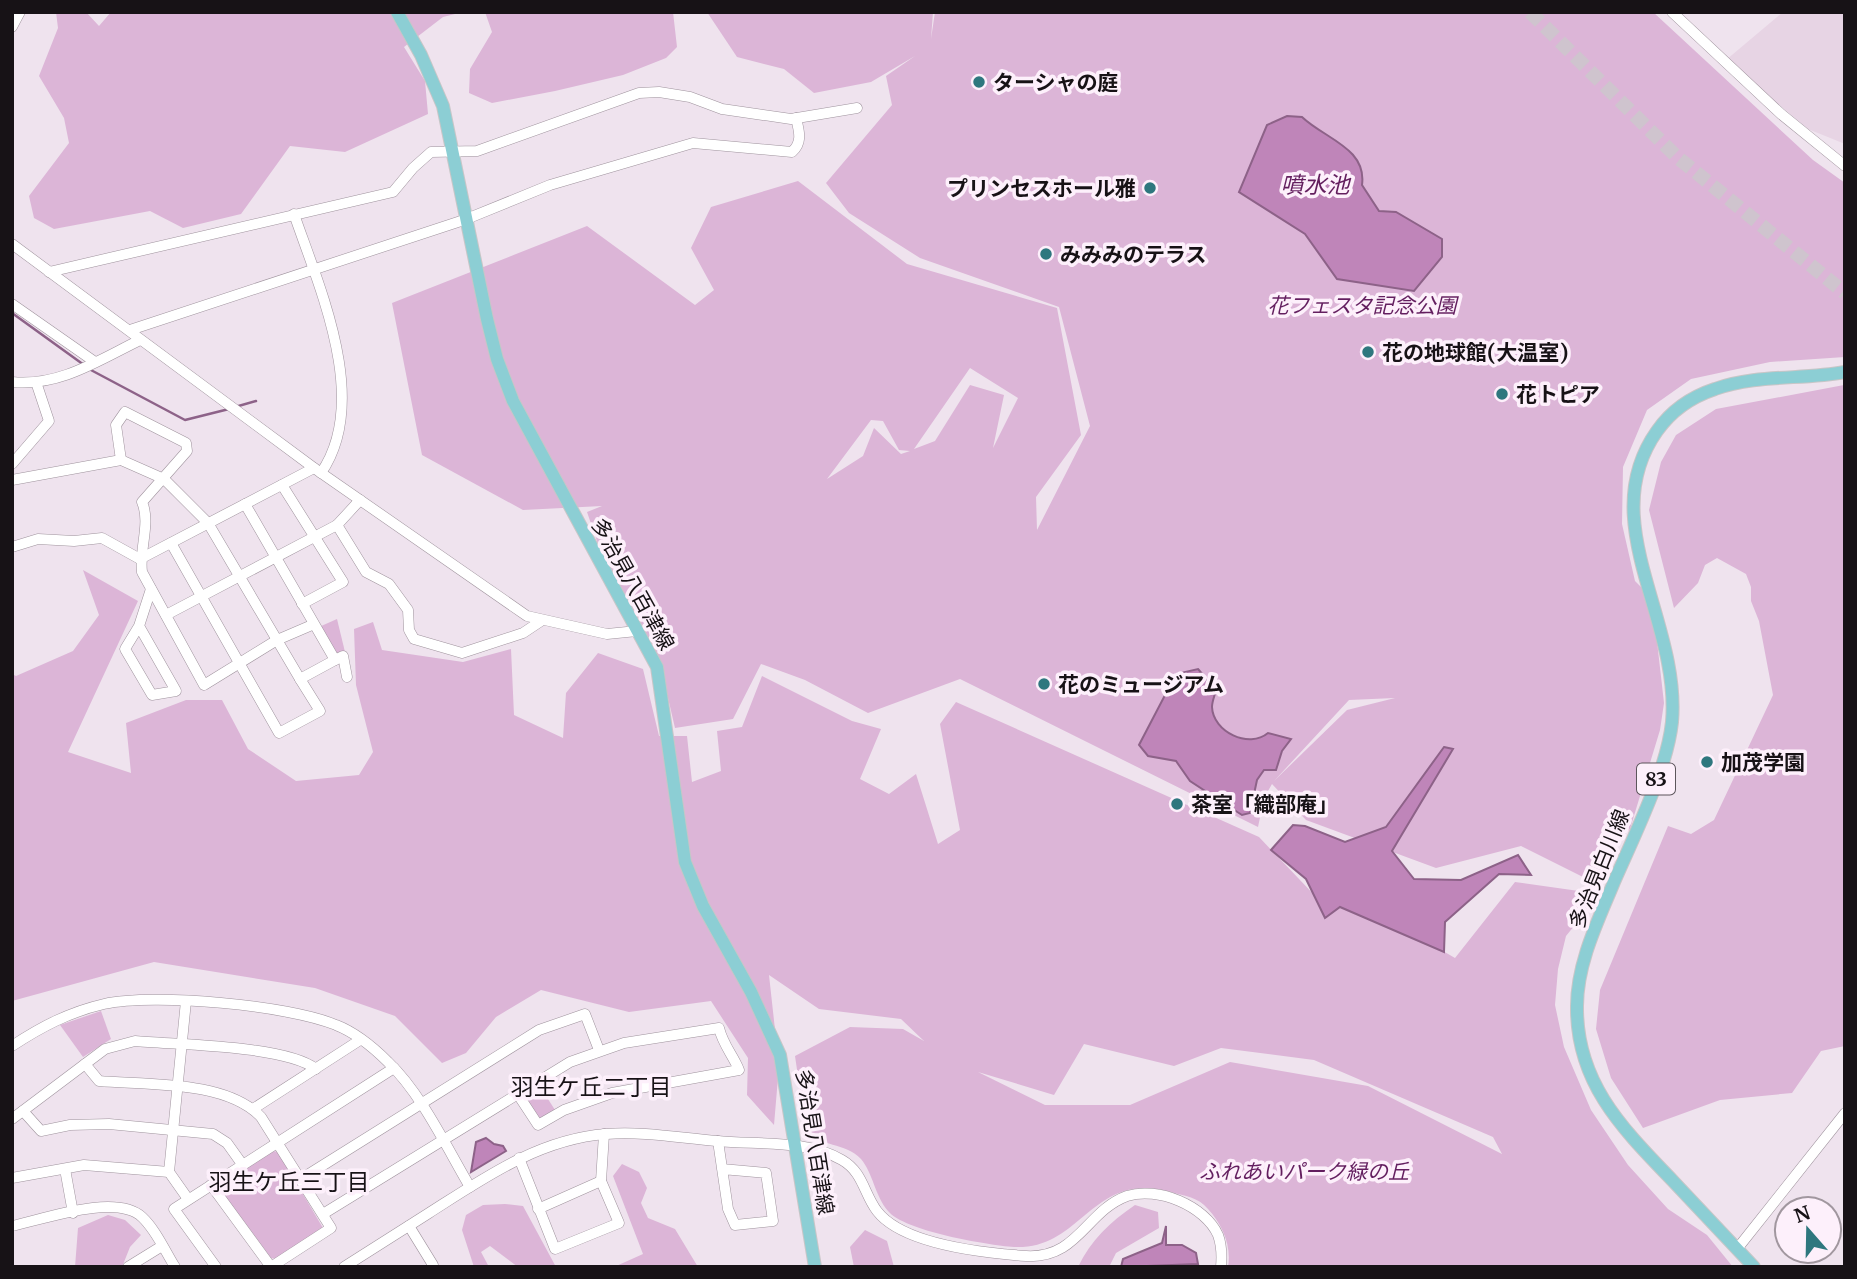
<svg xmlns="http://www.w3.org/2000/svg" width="1857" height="1279" font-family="Merriweather,'Noto Sans JP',serif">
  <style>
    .built { fill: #e7d4e4 }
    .green { fill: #dcb5d7; fill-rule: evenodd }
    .water { fill: #bf85b9; stroke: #8d6288; stroke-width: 2 }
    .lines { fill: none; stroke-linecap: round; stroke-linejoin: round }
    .stream { stroke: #8d6288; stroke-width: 2.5 }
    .highway-tunnel { stroke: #cfc4ce; stroke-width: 14; stroke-dasharray: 14 7; stroke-linecap: butt }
    .minor-casing { stroke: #9f939d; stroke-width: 11 }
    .major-casing { stroke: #c7c6c7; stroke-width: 14 }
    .minor { stroke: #fff; stroke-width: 10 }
    .major { stroke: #8cced4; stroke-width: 12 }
    .poi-dot { fill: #2e777e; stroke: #fdf0fb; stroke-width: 2.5 }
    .labels { text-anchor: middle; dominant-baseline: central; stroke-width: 7; stroke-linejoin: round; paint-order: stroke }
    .shield { fill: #fdf0fb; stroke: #5c555b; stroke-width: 2 }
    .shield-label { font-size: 19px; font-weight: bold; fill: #171216 }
    .poi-label { font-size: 21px; font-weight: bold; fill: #171216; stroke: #fdf0fb; text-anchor: start }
    .park-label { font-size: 21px; font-style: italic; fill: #631e5f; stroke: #fdf0fb }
    .street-label { font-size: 21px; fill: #171216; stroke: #fdf0fb }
    .water-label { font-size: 23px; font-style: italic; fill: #631e5e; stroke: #fdf0fb }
    .neighbourhood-label { font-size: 23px; fill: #171216; stroke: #fdf0fb }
  </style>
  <rect width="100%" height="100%" fill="#efe3ee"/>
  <polygon class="built" points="1783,12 1845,12 1845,144 1808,129 1726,60"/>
  <g class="green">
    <polygon points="56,12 86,12 99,26 111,12 463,12 443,17 404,47 425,81 428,114 345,152 290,146 241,214 183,228 150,211 54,229 34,218 29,196 69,143 64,118 39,76 58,28"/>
    <polygon points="485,12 673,12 677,47 666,58 623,75 555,91 492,103 469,93 470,69 492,32"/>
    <path d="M707 12H933L931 39 935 12H1653L1813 160 1845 183V357L1770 362 1691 379 1647 410 1623 467 1622 524 1635 581 1643 589 1655 624 1664 703 1660 730 1630 829 1605 853 1610 859 1597 884 1521 846 1436 868 1306 820 1272 784 1264 798 1258 827 960 679 868 713 805 680 761 664 733 719 675 728 658 655 599 547 587 512 602 506 523 510 422 455 392 303 587 226 695 305 714 290 691 248 711 207 798 181 907 264 1057 308 1081 435 1036 497 1037 530 1090 426 1059 307 920 258 849 213 826 183 892 105 886 76 915 56 871 82 814 93 784 69 737 57ZM970 368 1018 398 993 448 1004 395 970 385 935 441 914 449ZM871 420 883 421 899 450 910 451 901 454 874 428 863 456 827 479ZM1395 698 1347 710 1274 781 1349 700Z"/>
    <polygon points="1844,385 1845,1046 1821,1051 1792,1093 1720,1100 1643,1128 1611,1078 1596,1029 1600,990 1668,826 1691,834 1714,820 1773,695 1759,621 1751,601 1751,587 1746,574 1717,558 1705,565 1698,583 1674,608 1649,510 1661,462 1676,435 1716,409"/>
    <path d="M83 570 138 601 68 752 131 773 126 723 186 700H222L248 749 296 781 359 775 373 752 356 685 354 629 373 622 382 650 463 662 511 649 514 715 563 738 566 693 598 653 643 669 659 736H687L692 782 721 771 717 731 742 727 762 676 852 721 881 729 860 779 889 794 916 774 938 844 960 830 940 724 956 702 1259 837 1319 900 1405 929 1455 958 1515 882 1600 894 1566 936 1558 969 1555 1005 1564 1047 1591 1110 1628 1165 1668 1209 1707 1235 1733 1267H1228C1232 1246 1222 1224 1208 1209 1198 1197 1185 1196 1171 1192 1092 1169 1083 1250 1014 1247 987 1245 904 1231 888 1211 875 1196 873 1173 861 1159 845 1142 820 1147 806 1131L795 1056 850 1027 903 1029 924 1041 901 1019 819 1009 769 975 779 1066 774 1125 747 1095 748 1058 711 1001 629 1012 541 990 496 1017 466 1053 442 1063 395 1016 315 988 154 962 12 1001V674L16 676 73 651 99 615ZM1084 1044 1174 1066 1221 1048 1314 1060 1493 1137 1502 1154 1368 1086 1230 1062 1130 1105H1045L978 1072 1054 1095Z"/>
    <polygon points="337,619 345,652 337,656 319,627"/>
    <polygon points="101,1011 111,1039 83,1057 60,1025"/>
    <polygon points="539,1085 555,1110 542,1118 536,1117 523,1097"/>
    <polygon points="273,1151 278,1152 323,1228 276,1259 271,1258 219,1188 220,1184"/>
    <polygon points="622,1164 639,1172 647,1188 641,1203 648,1218 675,1229 698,1267 614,1267 643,1254 613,1176"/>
    <polygon points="505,1204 523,1206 556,1267 518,1267 490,1246 481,1252 489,1267 474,1267 462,1230 466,1215 483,1205"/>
    <path d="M1135 1205 1158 1212 1159 1228 1116 1253 1109 1267H1078C1091 1240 1110 1222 1135 1205Z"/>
    <polygon points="108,1215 125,1220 141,1235 130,1247 122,1267 75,1267 78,1228"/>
    <polygon points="865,1230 887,1241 894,1267 854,1267 850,1247"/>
  </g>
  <g class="water">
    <path d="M1287 116 1302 117C1325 139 1367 148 1362 185L1379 211 1396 212 1442 239V257L1414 291 1337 279 1305 234 1239 192 1267 125Z"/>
    <path d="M1198 669 1216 690C1215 695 1212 701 1212 707 1213 732 1249 749 1268 733L1291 739 1282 751 1276 770H1264L1257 780 1250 813 1242 815 1190 781 1176 761 1148 756 1139 745 1176 674Z"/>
    <polygon points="1444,747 1453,749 1392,851 1414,879 1461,880 1518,855 1531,875 1499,874 1445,922 1444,952 1340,907 1325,918 1306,879 1271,850 1293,825 1305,826 1345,842 1386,827"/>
    <polygon points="486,1138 494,1144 503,1146 506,1151 471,1172 476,1142"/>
    <polygon points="1166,1226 1166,1245 1182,1245 1196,1253 1198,1264 1121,1267 1123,1259 1162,1243"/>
  </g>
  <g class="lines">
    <g class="stream">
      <polyline points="12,313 84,365"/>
      <polyline points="89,369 185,420 229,409"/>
      <polyline points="235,407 256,401"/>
    </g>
    <polyline class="highway-tunnel" points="1530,12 1677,157 1845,293"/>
    <g class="minor-casing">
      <g id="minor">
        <polyline points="1672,12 1781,114 1845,166"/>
        <polyline points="12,27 20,12"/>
        <path d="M294 214C319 287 371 401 321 473"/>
        <polyline points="12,244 314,468 527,616 607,634 637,631"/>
        <polyline points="49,272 393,192 413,168 431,152 477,151 639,93 659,92 690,97 722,109 791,119 857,108"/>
        <polyline points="12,304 95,362"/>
        <path d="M130 330 464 220 550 185 693 143 792 152C803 142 799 131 796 118"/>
        <path d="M12 382C59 387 99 360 140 340"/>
        <path d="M121 460 116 425 125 412 186 443 187 451 142 502C151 523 139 549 142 572L204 685 277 640 312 625"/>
        <polyline points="12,464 49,421 37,385"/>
        <polyline points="12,480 121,460 164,479 208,523 300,679"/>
        <polyline points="282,485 343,582 302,604"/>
        <polyline points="337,525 366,572 389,584 408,610 409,630 414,639 462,653 523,633 541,621"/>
        <polyline points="171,543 279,733 320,711 300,679 335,660 245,504"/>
        <polyline points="12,547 38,539 74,541 102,538 140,559"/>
        <polyline points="140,559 314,468"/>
        <polyline points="166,615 337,525 360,500"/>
        <polyline points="139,626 176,691 152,695 125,649 139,626 151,589"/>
        <polyline points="335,660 343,656 347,677"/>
        <polyline points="186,1001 169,1172 188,1199"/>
        <path d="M12 1046C41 1027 69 1012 104 1004 155 993 288 1005 336 1025 354 1032 374 1048 388 1062 421 1093 447 1148 470 1187"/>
        <path d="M85 1064 99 1081C147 1085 226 1080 261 1117L331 1228 271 1267"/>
        <polyline points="253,1109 360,1040"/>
        <polyline points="23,1111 41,1131 70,1125 109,1124 213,1134 227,1143 242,1164"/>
        <path d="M12 1119 105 1049 135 1041C177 1045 285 1045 316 1069"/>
        <polyline points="718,1141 728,1209 735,1225 773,1221 766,1173 722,1169"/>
        <polyline points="519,1158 555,1249 619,1223 601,1181 604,1134"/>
        <polyline points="65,1169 73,1213"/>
        <polyline points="12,1178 84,1165 169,1172"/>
        <polyline points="301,1179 539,1030 585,1014 599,1050"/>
        <polyline points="211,1185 271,1267"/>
        <polyline points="538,1209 601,1181"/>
        <path d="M323 1214 570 1062 624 1043 719 1028C723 1045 733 1055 739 1070L612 1093 564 1110 538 1125 517 1093"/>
        <path d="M12 1226C44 1219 116 1193 142 1217 156 1230 165 1251 175 1267"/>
        <polyline points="409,1226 433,1265"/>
        <polyline points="1737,1249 1845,1113"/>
        <polyline points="128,1267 162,1246"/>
        <polyline points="216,1267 174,1209 394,1068"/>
        <path d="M344 1267C372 1249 401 1231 429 1213 484 1178 539 1139 606 1134 643 1131 680 1138 717 1141 757 1145 806 1139 842 1160 863 1172 864 1194 877 1211 903 1245 984 1253 1026 1256 1078 1259 1086 1211 1127 1196 1158 1186 1205 1206 1218 1235 1222 1246 1222 1256 1221 1267"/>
      </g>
    </g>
    <g class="major-casing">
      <g id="major">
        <polyline points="397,12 421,55 443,106 487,319 497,359 513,401 657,667 685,862 703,906 751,992 780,1055 815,1267"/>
        <path d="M1754 1267C1727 1238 1699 1209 1672 1180 1623 1129 1576 1083 1577 1006 1577 963 1598 921 1614 882 1634 836 1667 770 1672 722 1681 620 1593 521 1657 431 1671 411 1691 397 1715 389 1756 374 1803 380 1845 372"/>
      </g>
    </g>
    <use href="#minor" class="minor"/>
    <use href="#major" class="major"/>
  </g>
  <g class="poi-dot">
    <circle cx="979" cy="82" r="7"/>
    <circle cx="1150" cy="188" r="7"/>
    <circle cx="1046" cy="254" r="7"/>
    <circle cx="1368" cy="352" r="7"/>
    <circle cx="1502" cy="394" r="7"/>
    <circle cx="1044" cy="684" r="7"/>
    <circle cx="1707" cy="762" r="7"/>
    <circle cx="1177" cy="804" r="7"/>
  </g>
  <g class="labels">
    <rect class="shield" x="1637" y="763.5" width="38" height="31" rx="5"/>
    <g class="shield-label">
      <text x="1656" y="779">83</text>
    </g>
    <g class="poi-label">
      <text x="993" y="82">ターシャの庭</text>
      <text x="1136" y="188" text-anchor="end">プリンセスホール雅</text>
      <text x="1060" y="254">みみみのテラス</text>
      <text x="1382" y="352">花の地球館(大温室)</text>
      <text x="1516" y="394">花トピア</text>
      <text x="1058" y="684">花のミュージアム</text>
      <text x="1721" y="762">加茂学園</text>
      <text x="1191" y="804">茶室「織部庵」</text>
    </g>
    <g class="park-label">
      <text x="1362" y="305">花フェスタ記念公園</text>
      <text x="1304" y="1171">ふれあいパーク緑の丘</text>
    </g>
    <g class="street-label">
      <text transform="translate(633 584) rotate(61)">多治見八百津線</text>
      <text transform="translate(1599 869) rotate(-68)">多治見白川線</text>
      <text transform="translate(815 1142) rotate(81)">多治見八百津線</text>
    </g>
    <g class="water-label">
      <text x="1315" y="184">噴水池</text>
    </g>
    <g class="neighbourhood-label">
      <text x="591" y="1086">羽生ケ丘二丁目</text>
      <text x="289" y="1181">羽生ケ丘三丁目</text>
    </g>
  </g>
  <rect width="1857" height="1279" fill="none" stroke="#171216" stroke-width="28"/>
  <g transform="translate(1808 1230) rotate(340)"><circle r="33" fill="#fdf0fb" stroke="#a1979f" stroke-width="2"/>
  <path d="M0-5L12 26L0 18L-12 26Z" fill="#2e777e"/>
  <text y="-10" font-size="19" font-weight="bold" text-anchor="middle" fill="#171216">N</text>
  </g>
</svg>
